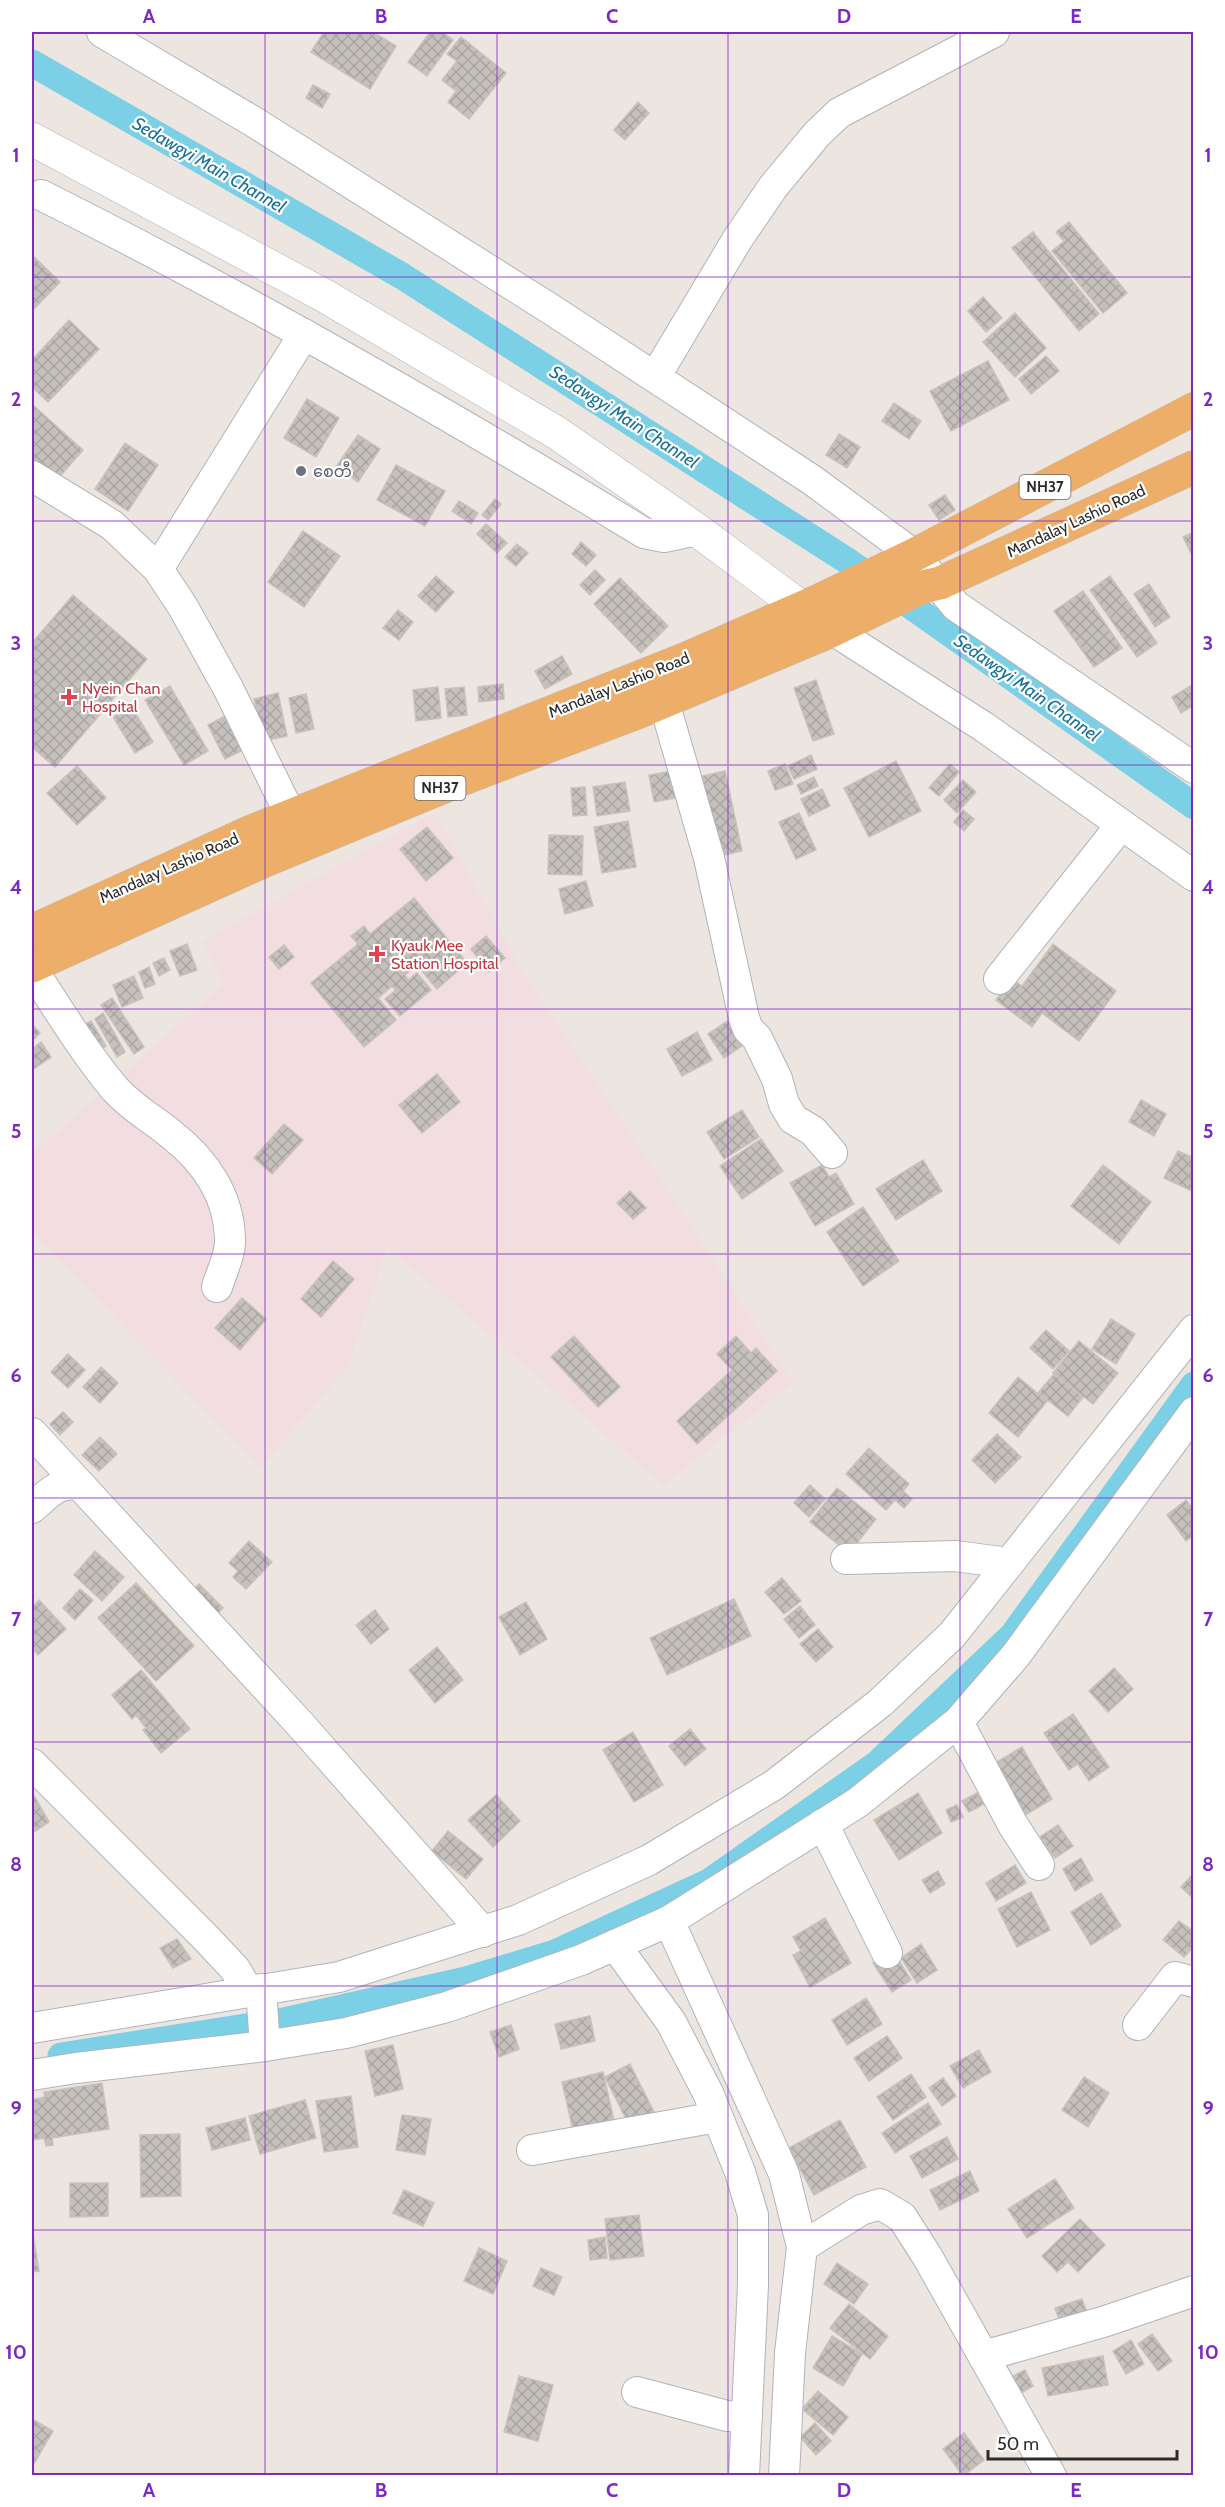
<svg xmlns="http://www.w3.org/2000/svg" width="1225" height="2507" font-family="Cabin,'Noto Sans Myanmar',sans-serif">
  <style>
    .medical { fill: #f2dee0 }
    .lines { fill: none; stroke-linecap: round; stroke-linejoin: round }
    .canal { stroke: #7bd0e6; stroke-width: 27 }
    .building { fill: url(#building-cross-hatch); stroke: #c8c2b9; stroke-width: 1.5 }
    .minor-casing { stroke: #b0b3bb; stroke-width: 32 }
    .tertiary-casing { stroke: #b0b3bb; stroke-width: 34 }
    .trunk-casing { stroke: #c4c4c4; stroke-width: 34 }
    .minor { stroke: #fff; stroke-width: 30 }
    .tertiary { stroke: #fff; stroke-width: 33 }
    .trunk { stroke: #ecae68; stroke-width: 33 }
    .grid { fill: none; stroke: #7b2cbf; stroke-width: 1.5; stroke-opacity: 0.55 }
    .worship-dot { fill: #6b7280; stroke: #fff; stroke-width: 2 }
    .health-dot { fill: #e0444e; stroke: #fff; stroke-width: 2 }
    .labels { text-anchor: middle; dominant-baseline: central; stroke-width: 4.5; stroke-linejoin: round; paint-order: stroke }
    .shield { fill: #fff; stroke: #6b6b6b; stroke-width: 1.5 }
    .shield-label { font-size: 15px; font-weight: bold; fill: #2c2c2c }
    .worship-label { font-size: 16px; fill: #5b616d; stroke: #fff; text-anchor: start }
    .street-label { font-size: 16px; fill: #2c2c2c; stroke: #fff }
    .health-label { font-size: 16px; fill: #be3a42; stroke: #fff; text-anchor: start }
    .water-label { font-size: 18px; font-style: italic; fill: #187194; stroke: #fff }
    .neatline { fill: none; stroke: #7b2cbf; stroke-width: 2 }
    .grid-label { font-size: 20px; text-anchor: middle; font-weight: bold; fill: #7b2cbf }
  </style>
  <defs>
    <pattern id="building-cross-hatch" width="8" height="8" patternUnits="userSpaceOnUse" patternTransform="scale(1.5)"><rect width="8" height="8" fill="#c5c0bc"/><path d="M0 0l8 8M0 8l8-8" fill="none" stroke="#a9a5a2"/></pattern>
  </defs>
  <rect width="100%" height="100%" fill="#ede6e0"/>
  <polygon class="medical" points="435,812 520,967 794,1382 664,1485 387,1247 348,1367 260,1468 32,1232 32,1154 223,985 203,941"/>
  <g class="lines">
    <g class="canal">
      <polyline points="32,63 402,276 846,560 1194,806"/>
      <polyline points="61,2056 284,2021 466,1980 555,1953 709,1882 877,1764 1013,1635 1194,1385"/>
    </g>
  </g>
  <g class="building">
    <polygon points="324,32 373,32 396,46 370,89 311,52"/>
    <polygon points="430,32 442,32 453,40 427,76 408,62"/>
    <polygon points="461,37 506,73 469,119 448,102 456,91 442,80 457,61 447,54"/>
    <polygon points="313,85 330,94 322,108 306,98"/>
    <polygon points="638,102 649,113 625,140 614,130"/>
    <polygon points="1069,222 1127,293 1103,313 1052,251 1064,241 1056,232"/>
    <polygon points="1033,232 1099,314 1079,331 1012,248"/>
    <polygon points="32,255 60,282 32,311"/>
    <polygon points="983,297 1002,318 986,332 968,311"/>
    <polygon points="1015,313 1046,348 1015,377 983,342"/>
    <polygon points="69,320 99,349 48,402 32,387 32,360"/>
    <polygon points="1046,356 1059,371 1031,394 1019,379"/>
    <polygon points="988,361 1009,400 951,431 930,391"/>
    <polygon points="307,399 339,418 316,457 284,438"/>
    <polygon points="894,403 921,421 909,439 882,421"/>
    <polygon points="34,406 83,450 55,482 32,461 32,409"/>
    <polygon points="839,434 860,447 847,468 826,455"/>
    <polygon points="358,435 380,449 358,482 336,467"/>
    <polygon points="125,443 158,465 128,511 95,489"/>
    <polygon points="396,465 445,491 425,526 377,500"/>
    <polygon points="945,495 955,510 939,520 929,505"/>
    <polygon points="495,499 501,504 488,520 482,515"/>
    <polygon points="459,501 478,513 471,524 452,511"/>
    <polygon points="486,524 507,543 497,553 477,534"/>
    <polygon points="303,531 340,556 304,607 268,582"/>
    <polygon points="1194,532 1194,557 1193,557 1183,537"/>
    <polygon points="581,542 596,555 586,566 572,554"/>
    <polygon points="517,544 528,553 516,566 505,557"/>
    <polygon points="595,570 605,580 590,595 580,585"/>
    <polygon points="436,576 454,592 436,612 418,596"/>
    <polygon points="1110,576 1157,643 1137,657 1090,590"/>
    <polygon points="620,578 668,626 641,653 594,604"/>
    <polygon points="1149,584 1170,617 1155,627 1134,594"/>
    <polygon points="1083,591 1122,648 1094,667 1054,611"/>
    <polygon points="73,595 147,659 55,767 32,747 32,643"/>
    <polygon points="398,610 413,622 399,640 383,628"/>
    <polygon points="562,656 572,674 545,689 535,671"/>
    <polygon points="816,680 834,734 813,741 794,688"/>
    <polygon points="503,684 504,699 479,702 478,687"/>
    <polygon points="1194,684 1194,705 1181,713 1172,697"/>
    <polygon points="170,686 208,751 184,765 145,700"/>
    <polygon points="438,687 441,718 416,721 413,690"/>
    <polygon points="464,687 467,715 448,717 445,689"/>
    <polygon points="278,693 287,736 263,741 254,699"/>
    <polygon points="306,694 314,729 296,733 289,698"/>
    <polygon points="131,706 153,742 135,753 113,717"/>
    <polygon points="229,714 247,748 225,759 208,725"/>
    <polygon points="811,755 817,769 794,779 788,766"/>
    <polygon points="896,761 921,811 869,837 844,788"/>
    <polygon points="785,764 793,784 775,790 768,771"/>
    <polygon points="950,764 959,772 939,796 929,788"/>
    <polygon points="77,766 106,798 77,825 47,793"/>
    <polygon points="677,770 681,797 654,802 649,775"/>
    <polygon points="725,771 742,851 715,857 698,777"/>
    <polygon points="814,777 818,786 801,794 797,785"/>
    <polygon points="963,780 976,792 957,813 944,800"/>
    <polygon points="625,782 630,811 597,816 593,787"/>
    <polygon points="585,787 587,815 573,816 571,788"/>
    <polygon points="822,789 830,806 809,816 801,799"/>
    <polygon points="963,810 974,819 964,831 954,822"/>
    <polygon points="799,813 816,850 796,859 779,822"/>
    <polygon points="628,821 636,867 602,873 594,827"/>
    <polygon points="427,827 453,858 426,881 400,849"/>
    <polygon points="549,835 583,836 582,875 548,874"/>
    <polygon points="586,881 593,906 565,914 559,889"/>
    <polygon points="414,898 467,963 437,989 417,965 405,975 408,980 417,973 431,990 400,1016 385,999 396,990 392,986 378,998 396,1020 364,1047 311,983 358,944 351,936 364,926 370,934"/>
    <polygon points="486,936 505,958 489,972 471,949"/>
    <polygon points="187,944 197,970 180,976 170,951"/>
    <polygon points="1053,944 1116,991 1079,1041 1042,1013 1032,1027 996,1000 1012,979 1022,986"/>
    <polygon points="284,945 294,957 279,969 269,957"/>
    <polygon points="164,958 170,970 159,976 153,963"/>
    <polygon points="149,967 155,984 145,988 139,972"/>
    <polygon points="134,976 143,998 122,1007 113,985"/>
    <polygon points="112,998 144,1047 134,1054 101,1005"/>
    <polygon points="103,1013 125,1052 117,1057 95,1019"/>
    <polygon points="732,1018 748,1042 724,1058 708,1034"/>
    <polygon points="91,1021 106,1046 97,1052 81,1026"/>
    <polygon points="32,1024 40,1033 32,1041"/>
    <polygon points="697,1032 712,1060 682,1076 667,1049"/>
    <polygon points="41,1042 51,1057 32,1070 32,1049"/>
    <polygon points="437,1074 460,1102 422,1133 399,1105"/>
    <polygon points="1141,1100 1166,1114 1154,1136 1129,1122"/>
    <polygon points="742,1110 759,1137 724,1159 707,1132"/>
    <polygon points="284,1124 303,1140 272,1174 254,1158"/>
    <polygon points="761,1139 783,1171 742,1199 720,1166"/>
    <polygon points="1178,1151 1194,1158 1194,1192 1164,1178"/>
    <polygon points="923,1160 942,1191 896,1220 876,1189"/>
    <polygon points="822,1165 829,1177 836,1173 854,1204 815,1226 790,1183"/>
    <polygon points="1103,1165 1151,1202 1119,1244 1071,1206"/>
    <polygon points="630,1191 646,1208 633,1219 617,1203"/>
    <polygon points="863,1207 899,1261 863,1286 827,1232"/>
    <polygon points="333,1261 354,1279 321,1317 301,1299"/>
    <polygon points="242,1298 266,1319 240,1350 215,1328"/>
    <polygon points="1111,1319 1135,1334 1116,1364 1092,1349"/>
    <polygon points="1046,1330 1069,1351 1053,1369 1030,1348"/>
    <polygon points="574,1336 620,1387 598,1407 551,1357"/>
    <polygon points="736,1336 751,1353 756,1348 777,1371 697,1444 677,1421 732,1370 717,1354"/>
    <polygon points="1079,1341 1118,1373 1093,1404 1053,1373"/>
    <polygon points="68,1354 85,1370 68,1388 51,1372"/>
    <polygon points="101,1367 118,1383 100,1403 83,1387"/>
    <polygon points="1054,1374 1083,1397 1068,1416 1038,1393"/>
    <polygon points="1018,1377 1047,1401 1018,1437 989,1413"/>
    <polygon points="63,1412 73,1422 60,1435 50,1424"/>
    <polygon points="997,1434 1021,1457 995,1483 972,1460"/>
    <polygon points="100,1437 117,1454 99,1471 82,1455"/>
    <polygon points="869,1448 909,1484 903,1491 912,1499 904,1508 895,1500 886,1510 846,1474"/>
    <polygon points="810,1485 825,1499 809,1517 794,1503"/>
    <polygon points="837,1488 876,1519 849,1553 810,1522"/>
    <polygon points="1186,1500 1194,1511 1194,1535 1186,1541 1167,1515"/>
    <polygon points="249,1541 272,1562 246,1589 233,1577 238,1571 229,1563"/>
    <polygon points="95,1551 124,1577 102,1601 74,1575"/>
    <polygon points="782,1578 801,1601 784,1614 765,1592"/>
    <polygon points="136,1583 194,1646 156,1681 98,1618"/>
    <polygon points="199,1584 223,1608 212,1619 188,1594"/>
    <polygon points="80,1589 93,1600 75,1620 63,1608"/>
    <polygon points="734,1599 751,1636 667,1675 650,1638"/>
    <polygon points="39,1600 66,1629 38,1655 32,1648 32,1607"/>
    <polygon points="526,1602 547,1639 520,1655 499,1617"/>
    <polygon points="800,1606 815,1625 799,1638 784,1619"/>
    <polygon points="375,1610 389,1629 371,1644 356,1625"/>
    <polygon points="818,1629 833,1647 816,1662 800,1644"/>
    <polygon points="437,1647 463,1680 435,1703 409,1670"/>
    <polygon points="1114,1668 1133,1689 1108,1712 1089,1691"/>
    <polygon points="141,1670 190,1729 161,1753 143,1730 146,1728 136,1715 132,1719 112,1695"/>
    <polygon points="1073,1714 1109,1767 1089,1781 1078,1764 1069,1770 1044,1733"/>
    <polygon points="690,1729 706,1749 685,1766 669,1746"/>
    <polygon points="633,1732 663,1785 634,1802 603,1750"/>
    <polygon points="1022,1747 1052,1799 1022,1817 992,1765"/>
    <polygon points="32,1792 49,1822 32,1833"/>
    <polygon points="918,1793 942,1833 899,1860 874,1820"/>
    <polygon points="977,1793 984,1804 969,1812 962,1801"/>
    <polygon points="496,1795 520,1821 493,1847 468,1820"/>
    <polygon points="957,1805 963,1817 951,1822 946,1810"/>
    <polygon points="1058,1825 1073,1846 1055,1858 1040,1837"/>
    <polygon points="448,1831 483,1859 466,1879 432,1851"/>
    <polygon points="1081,1858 1093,1880 1075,1891 1063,1869"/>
    <polygon points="1015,1865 1026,1883 996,1901 986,1883"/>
    <polygon points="938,1871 945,1884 930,1893 922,1880"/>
    <polygon points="1194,1873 1194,1899 1181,1887"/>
    <polygon points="1031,1892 1050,1930 1017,1947 998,1909"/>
    <polygon points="1101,1893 1121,1926 1091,1945 1071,1912"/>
    <polygon points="825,1918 851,1963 810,1987 793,1955 801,1951 793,1937"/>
    <polygon points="1179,1921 1194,1932 1194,1946 1184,1957 1163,1940"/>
    <polygon points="177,1939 191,1959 173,1968 160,1948"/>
    <polygon points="921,1944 937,1970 917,1983 901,1958"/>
    <polygon points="893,1951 911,1980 892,1992 873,1963"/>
    <polygon points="866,1998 882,2024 847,2045 832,2020"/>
    <polygon points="590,2016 595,2041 561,2049 555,2024"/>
    <polygon points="511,2025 519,2049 499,2057 490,2032"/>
    <polygon points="887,2036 902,2058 869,2081 854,2058"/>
    <polygon points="393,2045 403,2089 375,2096 365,2051"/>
    <polygon points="979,2050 991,2072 963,2088 950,2066"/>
    <polygon points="630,2064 655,2114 630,2127 605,2077"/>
    <polygon points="603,2072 615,2125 574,2135 562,2082"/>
    <polygon points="911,2074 926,2097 893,2120 877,2097"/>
    <polygon points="1084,2077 1109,2093 1088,2127 1062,2110"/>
    <polygon points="943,2078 956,2096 942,2106 929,2088"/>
    <polygon points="102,2083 109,2129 52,2138 53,2145 46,2146 44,2138 32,2140 32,2100 45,2097 44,2092"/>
    <polygon points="351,2096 358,2147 324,2152 316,2101"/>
    <polygon points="305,2100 316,2138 260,2154 249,2116"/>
    <polygon points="928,2103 941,2124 895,2153 882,2133"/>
    <polygon points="402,2115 431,2119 425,2155 396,2150"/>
    <polygon points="245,2118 250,2140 212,2150 206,2128"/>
    <polygon points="840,2120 866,2167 814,2195 789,2148"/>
    <polygon points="180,2134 181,2196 141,2197 140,2135"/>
    <polygon points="947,2137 958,2159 922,2178 910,2156"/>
    <polygon points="970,2171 979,2191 940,2210 930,2190"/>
    <polygon points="1055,2179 1074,2208 1027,2238 1008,2209"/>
    <polygon points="70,2183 108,2183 108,2216 70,2217"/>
    <polygon points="404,2190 434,2203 423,2226 393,2213"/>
    <polygon points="639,2215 644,2256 610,2260 605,2219"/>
    <polygon points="1080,2219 1105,2245 1078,2272 1068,2262 1057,2272 1042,2256"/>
    <polygon points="32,2228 39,2271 32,2272"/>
    <polygon points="605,2237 607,2258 590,2260 588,2240"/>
    <polygon points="479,2248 507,2261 493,2294 464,2281"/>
    <polygon points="837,2263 868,2284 854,2304 824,2284"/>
    <polygon points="541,2268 562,2277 554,2295 533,2286"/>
    <polygon points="1082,2299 1090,2320 1063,2330 1055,2308"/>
    <polygon points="849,2304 888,2336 870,2359 830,2328"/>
    <polygon points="1152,2334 1172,2361 1158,2371 1138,2344"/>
    <polygon points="832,2336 862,2354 843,2386 813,2368"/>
    <polygon points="1131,2340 1144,2364 1126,2374 1113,2351"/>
    <polygon points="1103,2356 1108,2385 1048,2396 1042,2368"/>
    <polygon points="1025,2370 1033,2386 1021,2393 1013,2376"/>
    <polygon points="519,2376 553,2385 538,2441 504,2432"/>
    <polygon points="818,2391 848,2417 833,2435 802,2409"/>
    <polygon points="32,2419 53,2431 32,2467"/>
    <polygon points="815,2423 831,2441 816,2455 800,2437"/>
    <polygon points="964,2433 984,2460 963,2476 943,2449"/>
  </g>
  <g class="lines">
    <g class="minor-casing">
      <g id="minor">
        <polyline points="102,32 254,122 549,308 812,480 914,555 956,606 1194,768"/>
        <path d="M41 195C247 298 447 413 644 533L664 537 697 530"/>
        <polyline points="655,377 737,240 773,187 817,134 839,113 994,32"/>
        <polyline points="32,476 112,525 158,569 183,607 228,688 291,816"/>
        <polyline points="158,569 304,334"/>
        <polyline points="833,630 984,727 1194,876"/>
        <polyline points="664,702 709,858 744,1018 748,1029 757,1038 777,1079 784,1104 793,1119 813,1131 832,1153"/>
        <path d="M32 969C58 1009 84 1052 115 1089 134 1110 152 1118 172 1135 205 1161 229 1196 230 1239 231 1254 221 1273 217 1287"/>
        <polyline points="999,979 1121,825"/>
        <polyline points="32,1433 81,1486"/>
        <path d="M32 1508C47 1495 60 1479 81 1486L299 1723 483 1932"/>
        <polyline points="846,1559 955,1556 1009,1563"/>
        <polyline points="958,1722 1013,1825 1039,1865"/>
        <polyline points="32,1764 206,1938 235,1969 248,1991"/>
        <polyline points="823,1824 887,1953"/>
        <polyline points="669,1921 784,2174 802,2247 790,2353 784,2476"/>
        <polyline points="615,1945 671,2022 708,2093 740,2172 753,2215 753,2285 744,2476"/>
        <polyline points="261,1989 265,2046"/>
        <polyline points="1138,2025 1175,1977 1194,1982"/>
        <polyline points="32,2028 339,1977 518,1920 649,1860 774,1785 880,1703 952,1635 1194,1330"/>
        <polyline points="32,2075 76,2068 265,2046 346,2033 447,2007 581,1960 669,1921 857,1803 958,1722 1016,1655 1194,1412"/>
        <polyline points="532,2150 717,2117"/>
        <polyline points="802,2247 861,2210 880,2204 902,2217 927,2256 1051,2476"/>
        <polyline points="984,2356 1106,2321 1194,2291"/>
        <polyline points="637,2392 727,2416 747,2417"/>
      </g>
    </g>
    <g class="tertiary-casing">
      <polyline id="tertiary" points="32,139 325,296 557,433 697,530 822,623"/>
    </g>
    <g class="trunk-casing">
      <g id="trunk">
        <polyline points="32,931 250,832 685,659 820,600 914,555 1194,409"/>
        <polyline points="32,966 264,861 465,778 641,711 833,630 922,587 940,583 1194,467"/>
      </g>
    </g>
    <use href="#minor" class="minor"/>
    <use href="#tertiary" class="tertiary"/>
    <use href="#trunk" class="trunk"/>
  </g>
  <path class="grid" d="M265 32V2476M497 32V2476M728 32V2476M960 32V2476M32 277H1194M32 521H1194M32 765H1194M32 1009H1194M32 1254H1194M32 1498H1194M32 1742H1194M32 1986H1194M32 2230H1194"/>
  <circle class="worship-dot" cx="301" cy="471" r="6"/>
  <g class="health-dot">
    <path d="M66 688h6v6h6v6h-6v6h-6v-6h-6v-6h6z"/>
    <path d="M374 945h6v6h6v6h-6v6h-6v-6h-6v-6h6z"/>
  </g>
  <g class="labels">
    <g class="shield">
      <rect x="1019.5" y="475" width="51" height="24" rx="4.5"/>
      <rect x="414.5" y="776" width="51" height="24" rx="4.5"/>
    </g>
    <g class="shield-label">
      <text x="1045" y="487">NH37</text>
      <text x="440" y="788">NH37</text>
    </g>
    <g class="worship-label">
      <text x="313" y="471">စေတီ</text>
    </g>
    <g class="street-label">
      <text transform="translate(1076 521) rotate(-25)">Mandalay Lashio Road</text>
      <text transform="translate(619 685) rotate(-22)">Mandalay Lashio Road</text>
      <text transform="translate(169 868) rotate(-24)">Mandalay Lashio Road</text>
    </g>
    <g class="health-label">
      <text x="82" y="688">Nyein Chan<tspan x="82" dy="18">Hospital</tspan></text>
      <text x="391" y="945">Kyauk Mee<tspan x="391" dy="18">Station Hospital</tspan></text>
    </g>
    <g class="water-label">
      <text transform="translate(209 165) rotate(30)">Sedawgyi Main Channel</text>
      <text transform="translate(624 417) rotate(33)">Sedawgyi Main Channel</text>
      <text transform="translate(1027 688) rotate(35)">Sedawgyi Main Channel</text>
    </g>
  </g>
  <rect width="1225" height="2507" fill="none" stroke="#ffffff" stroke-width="66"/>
  <path d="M988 2450v9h189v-9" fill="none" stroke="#2c2c2c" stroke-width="3"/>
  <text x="997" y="2450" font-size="18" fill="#2c2c2c" stroke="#ffffff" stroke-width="4.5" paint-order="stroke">50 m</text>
  <rect x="33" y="33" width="1159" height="2441" class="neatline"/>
  <g class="grid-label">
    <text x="149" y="23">A</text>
    <text x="381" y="23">B</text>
    <text x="612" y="23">C</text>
    <text x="844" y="23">D</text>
    <text x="1076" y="23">E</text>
    <text x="16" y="162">1</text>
    <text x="1208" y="162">1</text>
    <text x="16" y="406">2</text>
    <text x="1208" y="406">2</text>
    <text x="16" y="650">3</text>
    <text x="1208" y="650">3</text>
    <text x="16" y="894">4</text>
    <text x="1208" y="894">4</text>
    <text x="16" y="1138">5</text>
    <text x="1208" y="1138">5</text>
    <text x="16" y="1382">6</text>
    <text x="1208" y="1382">6</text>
    <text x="16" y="1626">7</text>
    <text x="1208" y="1626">7</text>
    <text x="16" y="1871">8</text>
    <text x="1208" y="1871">8</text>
    <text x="16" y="2115">9</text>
    <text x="1208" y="2115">9</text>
    <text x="16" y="2359">10</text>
    <text x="1208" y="2359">10</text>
    <text x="149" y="2497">A</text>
    <text x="381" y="2497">B</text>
    <text x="612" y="2497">C</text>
    <text x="844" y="2497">D</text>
    <text x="1076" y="2497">E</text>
  </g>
</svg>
